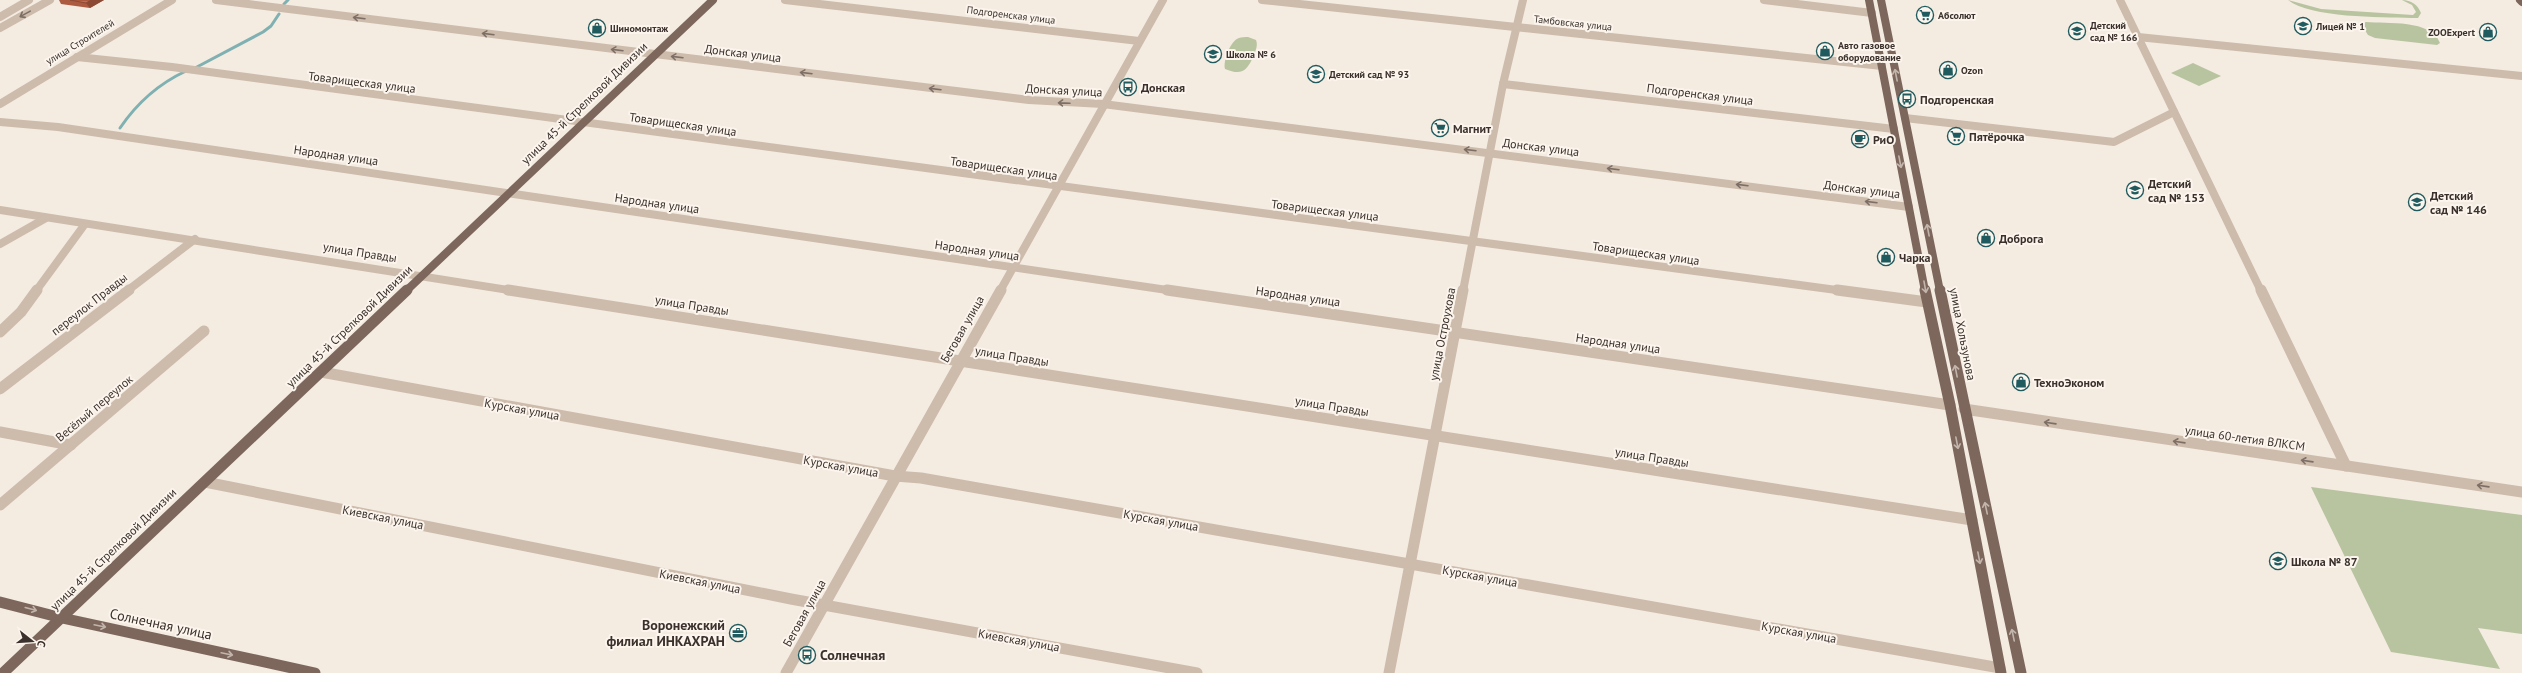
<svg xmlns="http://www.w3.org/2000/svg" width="2522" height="673" font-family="'PT Sans',sans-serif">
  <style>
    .green { fill: #b8c4a0 }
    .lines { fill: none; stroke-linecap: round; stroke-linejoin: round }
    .stream { stroke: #7fb0b2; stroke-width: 3 }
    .minor-far1 { stroke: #cdbbac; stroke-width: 8 }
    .minor { stroke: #cdbbac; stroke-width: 11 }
    .major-far1 { stroke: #7d675c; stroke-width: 8 }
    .major { stroke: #7d675c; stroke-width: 11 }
    .wall { fill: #ac5a40 }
    .shaded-wall { fill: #8c4a34 }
    .building { fill: #c8694b; stroke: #8c4a34 }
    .oneway { stroke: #7d6f65 }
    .oneway2 { stroke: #c2b5ac }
    .labels { text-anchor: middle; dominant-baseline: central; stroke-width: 4; stroke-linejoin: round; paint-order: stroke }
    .far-street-label { font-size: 10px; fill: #3b302b; stroke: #fbf5ee }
    .far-poi-label { font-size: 10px; font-weight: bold; fill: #3b302b; stroke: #fbf5ee; text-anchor: start }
    .street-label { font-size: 12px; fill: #3b302b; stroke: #fbf5ee }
    .poi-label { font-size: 12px; font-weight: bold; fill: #3b302b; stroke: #fbf5ee; text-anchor: start }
    .near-street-label { font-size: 14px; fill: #3b302b; stroke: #fbf5ee }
    .near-poi-label { font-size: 14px; font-weight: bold; fill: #3b302b; stroke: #fbf5ee; text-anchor: end }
  </style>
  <rect width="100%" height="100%" fill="#f4ebe1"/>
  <g class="green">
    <path d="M2288 0 2321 9 2413 15 2416 12 2412 5 2402 0C2411 0 2418 5 2421 13L2418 18H2411C2380 17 2311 18 2288 0Z"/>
    <path d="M2366 22C2387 24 2431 19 2440 43L2437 45 2375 38 2368 35 2361 24Z"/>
    <path d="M1248 37 1256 40C1258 46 1256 49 1254 55 1247 71 1242 76 1225 69 1223 61 1230 41 1239 38 1241 37 1246 37 1248 37Z"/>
    <polygon points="2193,63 2221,76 2199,86 2171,73"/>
    <polygon points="2311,487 2522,515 2522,634 2478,628 2500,669 2391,652"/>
  </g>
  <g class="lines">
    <g class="stream">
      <polyline points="284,4 288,0"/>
      <polyline points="195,68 263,32 271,26 279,14"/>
      <path d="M120 128C137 103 158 84 186 71"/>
    </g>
    <g class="minor-far1">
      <polyline points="216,0 1029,100 1103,104 1909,207"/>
      <polyline points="785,0 1139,41"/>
      <polyline points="1262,0 1882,66"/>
      <polyline points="1764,0 1872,13"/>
      <polyline points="2120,0 2261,291"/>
      <polyline points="0,17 29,0"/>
      <polyline points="0,28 50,0"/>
      <polyline points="2138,37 2522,76"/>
      <polyline points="77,57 172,67 1844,291"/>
      <polyline points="1503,84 1894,129"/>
      <polyline points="0,104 172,0"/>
      <polyline points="1905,118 2114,142 2174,112"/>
      <polyline points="0,122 58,127 1174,291"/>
      <polyline points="0,210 515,291"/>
      <polyline points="0,244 46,218"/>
      <polyline points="36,291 85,224"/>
      <polyline points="127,291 195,239"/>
      <polyline points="1000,291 1163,0"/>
      <polyline points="1463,291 1503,84 1523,0"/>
    </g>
    <g class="minor">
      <polyline points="508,290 1972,520"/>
      <polyline points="1167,290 1950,405"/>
      <polyline points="1837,290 1927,302"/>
      <polyline points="2261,290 2346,466"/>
      <polyline points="0,332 21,312 37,290"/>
      <polyline points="321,372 895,476 921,478 2000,668"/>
      <polyline points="0,389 129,290"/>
      <polyline points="1964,409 2522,492"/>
      <polyline points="0,432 71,445"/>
      <polyline points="205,482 791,599 1197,673"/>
      <polyline points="0,505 204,331"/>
      <polyline points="786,673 1001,290"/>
      <polyline points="1389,673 1463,290"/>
    </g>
    <g class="major-far1">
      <polyline points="1869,0 1925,291"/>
      <polyline points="1881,0 1940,291"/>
      <polyline points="2520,0 2522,2"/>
      <polyline points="406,291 713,0"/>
    </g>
    <g class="major">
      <polyline points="1925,290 1950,405 2001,673"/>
      <polyline points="1940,290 2021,673"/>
      <polyline points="0,602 62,618 315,673"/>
      <polyline points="3,673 407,290"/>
    </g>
  </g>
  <polygon class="wall" points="59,0 104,0 90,8 61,4"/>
  <polygon class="shaded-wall" points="91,0 104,0 90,8 86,3"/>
  <polygon class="building" points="70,0 91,0 86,3"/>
  <defs><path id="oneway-shaft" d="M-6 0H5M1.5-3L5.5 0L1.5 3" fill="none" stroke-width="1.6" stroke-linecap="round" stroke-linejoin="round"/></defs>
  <g class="oneway">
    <use href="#oneway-shaft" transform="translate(25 14) rotate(151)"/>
    <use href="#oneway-shaft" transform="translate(359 18) rotate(-173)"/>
    <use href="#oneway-shaft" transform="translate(488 34) rotate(-173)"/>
    <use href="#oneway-shaft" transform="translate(617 50) rotate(-173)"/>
    <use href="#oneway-shaft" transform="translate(677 57) rotate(-173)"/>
    <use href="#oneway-shaft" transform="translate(806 73) rotate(-173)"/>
    <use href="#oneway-shaft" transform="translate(935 89) rotate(-173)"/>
    <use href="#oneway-shaft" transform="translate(1064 103) rotate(-178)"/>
    <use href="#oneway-shaft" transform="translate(1470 150) rotate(-173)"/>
    <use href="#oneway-shaft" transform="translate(1613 169) rotate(-173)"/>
    <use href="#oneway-shaft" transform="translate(1742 185) rotate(-173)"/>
    <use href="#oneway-shaft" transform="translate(1871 202) rotate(-173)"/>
    <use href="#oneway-shaft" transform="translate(2050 423) rotate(-172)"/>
    <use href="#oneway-shaft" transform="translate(2179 442) rotate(-172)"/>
    <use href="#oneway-shaft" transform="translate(2307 461) rotate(-172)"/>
    <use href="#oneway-shaft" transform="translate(2483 486) rotate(-172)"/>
  </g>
  <g class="oneway2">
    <use href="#oneway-shaft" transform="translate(1896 75) rotate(-101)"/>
    <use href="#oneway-shaft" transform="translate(1900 162) rotate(79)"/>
    <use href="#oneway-shaft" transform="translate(1928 230) rotate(-101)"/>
    <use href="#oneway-shaft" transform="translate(1925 287) rotate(80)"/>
    <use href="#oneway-shaft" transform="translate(1956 371) rotate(-101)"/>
    <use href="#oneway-shaft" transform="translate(1957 443) rotate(79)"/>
    <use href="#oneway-shaft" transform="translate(1986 508) rotate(-102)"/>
    <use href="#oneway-shaft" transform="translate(1979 558) rotate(79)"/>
    <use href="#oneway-shaft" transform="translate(31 609) rotate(15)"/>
    <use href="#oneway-shaft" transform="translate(100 626) rotate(12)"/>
    <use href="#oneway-shaft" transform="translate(2013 635) rotate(-102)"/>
    <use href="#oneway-shaft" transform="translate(227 654) rotate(12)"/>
  </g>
  <defs>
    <g id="supermarket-ring" transform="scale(0.9)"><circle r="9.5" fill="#fbf5ee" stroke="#1f5a5e" stroke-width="1.5"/><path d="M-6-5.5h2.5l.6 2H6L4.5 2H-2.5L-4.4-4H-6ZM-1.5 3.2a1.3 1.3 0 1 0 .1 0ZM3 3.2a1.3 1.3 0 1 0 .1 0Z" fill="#1f5a5e"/></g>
    <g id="school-ring" transform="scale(0.9)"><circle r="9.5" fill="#fbf5ee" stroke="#1f5a5e" stroke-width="1.5"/><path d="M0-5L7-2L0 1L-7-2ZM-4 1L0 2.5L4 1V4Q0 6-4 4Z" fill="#1f5a5e"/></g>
    <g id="shop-ring" transform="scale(0.9)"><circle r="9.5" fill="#fbf5ee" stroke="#1f5a5e" stroke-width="1.5"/><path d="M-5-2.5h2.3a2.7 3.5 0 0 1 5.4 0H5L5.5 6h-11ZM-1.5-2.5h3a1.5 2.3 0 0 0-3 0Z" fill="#1f5a5e"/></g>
    <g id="bus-ring" transform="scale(0.9)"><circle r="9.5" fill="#fbf5ee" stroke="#1f5a5e" stroke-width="1.5"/><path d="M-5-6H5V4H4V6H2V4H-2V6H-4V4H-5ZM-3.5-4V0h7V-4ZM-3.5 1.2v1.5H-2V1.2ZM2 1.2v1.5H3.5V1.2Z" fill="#1f5a5e"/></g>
    <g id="cafe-ring" transform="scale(0.9)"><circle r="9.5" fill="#fbf5ee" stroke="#1f5a5e" stroke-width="1.5"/><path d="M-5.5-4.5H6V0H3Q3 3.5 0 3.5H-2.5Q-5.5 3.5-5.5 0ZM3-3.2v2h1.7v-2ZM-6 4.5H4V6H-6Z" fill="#1f5a5e"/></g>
    <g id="office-ring" transform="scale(0.9)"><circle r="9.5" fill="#fbf5ee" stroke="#1f5a5e" stroke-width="1.5"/><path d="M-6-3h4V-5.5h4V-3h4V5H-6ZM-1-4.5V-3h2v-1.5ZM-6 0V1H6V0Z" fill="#1f5a5e"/></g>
  </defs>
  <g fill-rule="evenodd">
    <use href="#supermarket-ring" x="1925" y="15"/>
    <use href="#school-ring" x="2303" y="26"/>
    <use href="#shop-ring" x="597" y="28"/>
    <use href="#school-ring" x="2077" y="31"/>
    <use href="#shop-ring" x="2488" y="32"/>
    <use href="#shop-ring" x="1825" y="51"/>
    <use href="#school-ring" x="1213" y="54"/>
    <use href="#shop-ring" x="1948" y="70"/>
    <use href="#school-ring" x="1316" y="74"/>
    <use href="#bus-ring" x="1128" y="87"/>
    <use href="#bus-ring" x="1907" y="99"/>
    <use href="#supermarket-ring" x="1440" y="128"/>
    <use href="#supermarket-ring" x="1956" y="136"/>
    <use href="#cafe-ring" x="1860" y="139"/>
    <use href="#school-ring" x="2135" y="190"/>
    <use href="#school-ring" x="2417" y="202"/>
    <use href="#shop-ring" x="1986" y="238"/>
    <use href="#shop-ring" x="1886" y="257"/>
    <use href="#shop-ring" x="2021" y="382"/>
    <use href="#school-ring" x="2278" y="561"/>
    <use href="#office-ring" x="738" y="633"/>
    <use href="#bus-ring" x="807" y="655"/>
  </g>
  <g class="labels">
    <g class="far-street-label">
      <text transform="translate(1011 15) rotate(7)">Подгоренская улица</text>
      <text transform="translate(1573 23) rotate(6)">Тамбовская улица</text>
      <text transform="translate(80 42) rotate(-31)">улица Строителей</text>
    </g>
    <g class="far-poi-label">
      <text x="1938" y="15">Абсолют</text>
      <text x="2090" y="25">Детский<tspan x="2090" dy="12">сад № 166</tspan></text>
      <text x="2316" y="26">Лицей № 1</text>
      <text x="610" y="28">Шиномонтаж</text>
      <text x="2475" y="32" text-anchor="end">ZOOExpert</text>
      <text x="1838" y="45">Авто газовое<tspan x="1838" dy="12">оборудование</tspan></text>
      <text x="1226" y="54">Школа № 6</text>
      <text x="1961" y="70">Ozon</text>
      <text x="1329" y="74">Детский сад № 93</text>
    </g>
    <g class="street-label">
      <text transform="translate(743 53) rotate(7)">Донская улица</text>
      <text transform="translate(362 82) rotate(7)">Товарищеская улица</text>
      <text transform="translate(1064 90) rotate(3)">Донская улица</text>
      <text transform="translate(1700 94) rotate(7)">Подгоренская улица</text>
      <text transform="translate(584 103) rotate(-44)">улица 45-й Стрелковой Дивизии</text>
      <text transform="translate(683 124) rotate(8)">Товарищеская улица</text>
      <text transform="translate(1541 147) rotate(7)">Донская улица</text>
      <text transform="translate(336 155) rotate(8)">Народная улица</text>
      <text transform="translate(1004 168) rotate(8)">Товарищеская улица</text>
      <text transform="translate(1862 189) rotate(7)">Донская улица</text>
      <text transform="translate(657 203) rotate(8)">Народная улица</text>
      <text transform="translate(1325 210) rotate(7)">Товарищеская улица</text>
      <text transform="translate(977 250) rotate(8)">Народная улица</text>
      <text transform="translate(360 252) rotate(9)">улица Правды</text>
      <text transform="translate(1646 253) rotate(8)">Товарищеская улица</text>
      <text transform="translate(1298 296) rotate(8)">Народная улица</text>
      <text transform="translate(89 304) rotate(-38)">переулок Правды</text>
      <text transform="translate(692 305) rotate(9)">улица Правды</text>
      <text transform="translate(349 326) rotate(-44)">улица 45-й Стрелковой Дивизии</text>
      <text transform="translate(962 329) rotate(-60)">Беговая улица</text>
      <text transform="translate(1442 334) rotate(-79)">улица Остроухова</text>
      <text transform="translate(1963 334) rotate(79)">улица Хользунова</text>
      <text transform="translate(1618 343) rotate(8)">Народная улица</text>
      <text transform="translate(1012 356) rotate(9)">улица Правды</text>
      <text transform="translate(1332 406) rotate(9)">улица Правды</text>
      <text transform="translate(94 408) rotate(-40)">Весёлый переулок</text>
      <text transform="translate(522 409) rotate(10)">Курская улица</text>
      <text transform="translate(2245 438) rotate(8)">улица 60-летия ВЛКСМ</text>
      <text transform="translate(1652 457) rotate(9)">улица Правды</text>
      <text transform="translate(841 466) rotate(10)">Курская улица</text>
      <text transform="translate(383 517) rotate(11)">Киевская улица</text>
      <text transform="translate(1161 520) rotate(10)">Курская улица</text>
      <text transform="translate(113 549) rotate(-44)">улица 45-й Стрелковой Дивизии</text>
      <text transform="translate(1480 576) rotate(10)">Курская улица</text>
      <text transform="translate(700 581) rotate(11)">Киевская улица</text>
      <text transform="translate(804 613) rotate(-61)">Беговая улица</text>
      <text transform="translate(1799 632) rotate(10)">Курская улица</text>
      <text transform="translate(1019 640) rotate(10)">Киевская улица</text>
    </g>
    <g class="poi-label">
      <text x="1141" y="87">Донская</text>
      <text x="1920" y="99">Подгоренская</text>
      <text x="1453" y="128">Магнит</text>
      <text x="1969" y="136">Пятёрочка</text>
      <text x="1873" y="139">РиО</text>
      <text x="2148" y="183">Детский<tspan x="2148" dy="14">сад № 153</tspan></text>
      <text x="2430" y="195">Детский<tspan x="2430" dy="14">сад № 146</tspan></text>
      <text x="1999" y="238">Доброга</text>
      <text x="1899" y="257">Чарка</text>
      <text x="2034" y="382">ТехноЭконом</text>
      <text x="2291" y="561">Школа № 87</text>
    </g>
    <g class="near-street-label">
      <text transform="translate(161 624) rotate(12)">Солнечная улица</text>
    </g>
    <g class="near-poi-label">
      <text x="725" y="625">Воронежский<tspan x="725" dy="16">филиал ИНКАХРАН</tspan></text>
      <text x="820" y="655" text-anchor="start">Солнечная</text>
    </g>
  </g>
  <g transform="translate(32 641) rotate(107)" stroke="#fbf5ee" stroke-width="3" paint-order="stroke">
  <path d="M0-3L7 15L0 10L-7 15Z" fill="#3b302b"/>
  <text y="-6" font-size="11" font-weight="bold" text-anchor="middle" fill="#3b302b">С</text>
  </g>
</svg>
